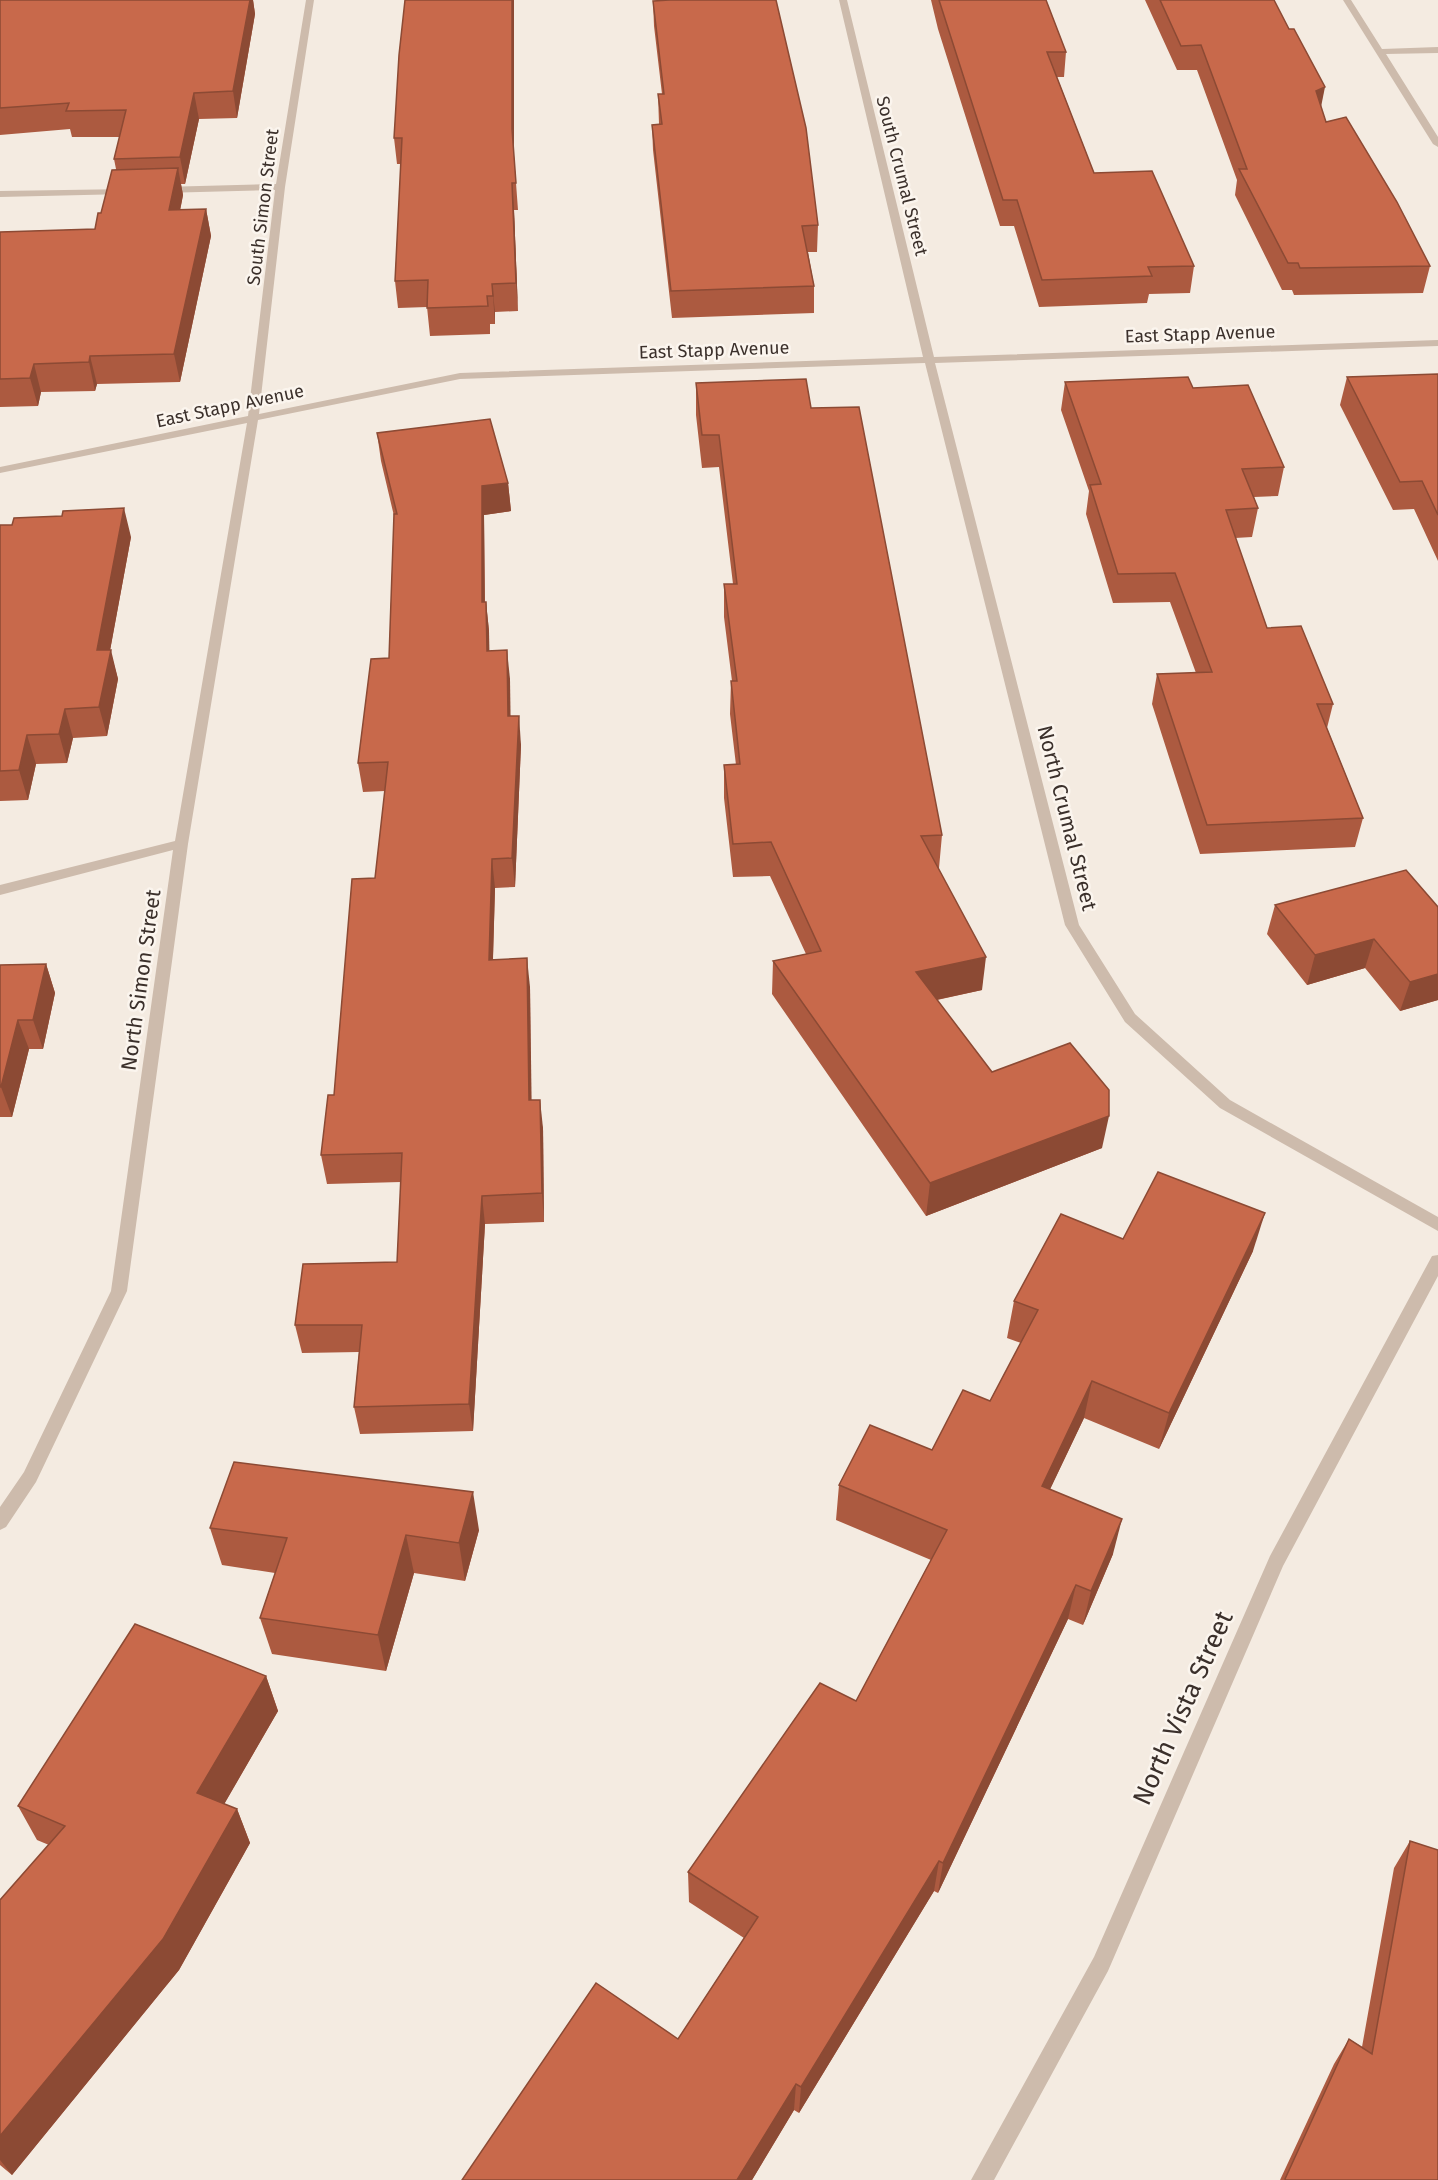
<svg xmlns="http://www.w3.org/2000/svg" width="1438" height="2180" font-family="'Fira Sans',sans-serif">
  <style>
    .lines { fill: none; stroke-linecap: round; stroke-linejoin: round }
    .minor { fill: #cdbbac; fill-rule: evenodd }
    .wall { fill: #ac5a40 }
    .shaded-wall { fill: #8c4a34 }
    .building { fill: #c8694b; stroke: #8c4a34; stroke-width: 1.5 }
    .labels { text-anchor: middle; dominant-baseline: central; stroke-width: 5; stroke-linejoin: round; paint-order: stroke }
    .far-street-label { font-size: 18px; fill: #3b302b; stroke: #fbf5ee }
    .street-label { font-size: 21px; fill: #3b302b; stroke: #fbf5ee }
    .near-street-label { font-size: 26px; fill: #3b302b; stroke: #fbf5ee }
  </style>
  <rect width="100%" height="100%" fill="#f4ebe1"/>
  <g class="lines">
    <g class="minor">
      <polygon points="306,0 314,0 285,187 259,414 460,373 923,357 839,0 847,0 934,357 1438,340 1438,346 935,363 1079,925 1135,1014 1230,1100 1438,1217 1438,1231 1220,1108 1125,1022 1065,925 925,363 460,379 258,420 188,844 127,1291 36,1482 6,1527 0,1530 0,1507 24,1472 111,1291 173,850 0,895 0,885 175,841 247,423 0,473 0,467 248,416 275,190 162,193 157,190 162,187 276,184"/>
      <polygon points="1343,0 1351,0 1382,49 1438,47 1438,53 1386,54 1438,137 1438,147 1433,144"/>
      <polygon points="129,189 131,191 126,194 0,197 0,191"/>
      <polygon points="1438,1255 1438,1276 1283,1566 1108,1971 994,2180 971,2180 1094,1957 1270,1556 1432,1256"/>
    </g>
  </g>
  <g class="wall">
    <polygon points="0,0 253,0 255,14 237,118 199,119 185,184 181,184 183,195 180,210 206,209 211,236 180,382 97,384 95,391 41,392 38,406 0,407 0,232 95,229 116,169 114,159 120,137 72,137 70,129 0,135"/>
    <polygon points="405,0 514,156 518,210 514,210 518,311 495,312 495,324 490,324 490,334 430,336 427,307 398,308 395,281 401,164 397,164 394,138"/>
    <polygon points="931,0 1046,0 1066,52 1064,77 1057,77 1094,173 1194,266 1190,293 1149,294 1147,303 1039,307 1014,226 1000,226 938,29"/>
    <polygon points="1145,0 1274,0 1321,107 1326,122 1430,266 1423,293 1294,295 1292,290 1282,290 1235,195 1237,180 1197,70 1177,70"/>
    <polygon points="653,1 818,225 817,252 808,252 814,286 814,313 672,318 653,150 652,125 659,124 658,94 662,94 654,26"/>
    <polygon points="1438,374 1438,561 1414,509 1393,510 1340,405 1347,377"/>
    <polygon points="1065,382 1193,388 1284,467 1278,496 1254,497 1258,508 1252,537 1235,538 1267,628 1333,704 1327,728 1363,818 1355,847 1200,854 1152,704 1157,674 1196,673 1170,602 1113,603 1086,514 1089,491 1061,410"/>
    <polygon points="696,383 811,408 942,835 939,868 938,868 982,990 937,1000 992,1072 1102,1148 926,1216 772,994 773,961 806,954 770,876 733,877 724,798 724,765 736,765 730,714 731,681 732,681 724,617 724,584 733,584 719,467 702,468 696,415"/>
    <polygon points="377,433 508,483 511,511 484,515 485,602 486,602 489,631 489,651 510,679 510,716 521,745 515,887 495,888 493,959 530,987 531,1100 543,1128 544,1222 485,1224 473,1431 360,1434 354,1407 359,1352 302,1353 295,1325 397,1262 401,1182 327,1184 321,1155 334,1095 375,878 385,791 363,792 358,763 389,658 394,516 381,461"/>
    <polygon points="0,525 12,525 131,537 110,650 118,679 107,736 73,738 67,763 36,764 28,800 0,801"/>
    <polygon points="1275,905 1438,907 1438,1000 1400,1011 1365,968 1307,985 1267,934"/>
    <polygon points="46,964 55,993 43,1049 29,1049 12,1117 0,1117 0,965"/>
    <polygon points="1123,1239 1253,1251 1159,1449 1084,1418 1050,1489 1113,1554 1083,1625 1068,1619 938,1893 934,1891 799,2113 794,2110 752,2180 462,2180 678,2039 744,1938 689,1902 688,1872 856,1701 931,1560 836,1520 839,1485 932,1450 990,1401 1021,1343 1007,1338 1014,1301"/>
    <polygon points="210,1528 479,1530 465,1581 414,1573 386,1671 272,1654 260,1618 275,1573 222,1565"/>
    <polygon points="266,1676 278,1711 224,1804 237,1809 250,1843 179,1970 12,2175 0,2165 0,1900 49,1845 37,1840 18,1806"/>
    <polygon points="1410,1841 1438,2180 1280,2180 1334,2064 1349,2039 1362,2047 1394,1868"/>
  </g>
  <g class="shaded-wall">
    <polygon points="250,0 253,0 255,14 237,118 233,91"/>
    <polygon points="512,0 514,0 514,156 518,210 512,129"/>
    <polygon points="1325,87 1320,112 1316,91"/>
    <polygon points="194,93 199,119 185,184 180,157"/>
    <polygon points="178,168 183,195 175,237 169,210"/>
    <polygon points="512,183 514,210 518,311 516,283"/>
    <polygon points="206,209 211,236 180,382 174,354"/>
    <polygon points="492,284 495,312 495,324 493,296"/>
    <polygon points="90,356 97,384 95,391 89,362"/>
    <polygon points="34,364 41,392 38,406 30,378"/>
    <polygon points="508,483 511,511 484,515 485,631 482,602 482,486"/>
    <polygon points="124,508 131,537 105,678 111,650 118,679 107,736 99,707 97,650"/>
    <polygon points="486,602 489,631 490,680 487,651"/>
    <polygon points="507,650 510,679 511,745 508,716"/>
    <polygon points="65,709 73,738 67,763 59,734"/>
    <polygon points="519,716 521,745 515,887 512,858"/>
    <polygon points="27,735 36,764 28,800 19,770"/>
    <polygon points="492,859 495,888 492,989 489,960"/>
    <polygon points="1374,939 1365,968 1307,985 1315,955"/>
    <polygon points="986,957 982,990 912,1005 916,972"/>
    <polygon points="527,958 530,987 532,1129 529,1100"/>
    <polygon points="46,964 55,993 43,1049 33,1020"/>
    <polygon points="1438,974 1438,1000 1400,1011 1410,982"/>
    <polygon points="18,1020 29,1049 12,1117 1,1087"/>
    <polygon points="540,1100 543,1128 544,1222 542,1193"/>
    <polygon points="1109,1116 1102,1148 926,1216 930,1183"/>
    <polygon points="482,1196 485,1224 473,1431 469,1404"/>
    <polygon points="1265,1213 1253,1251 1159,1449 1169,1413"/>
    <polygon points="1092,1381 1084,1418 1035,1521 1042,1486"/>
    <polygon points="473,1492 479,1530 465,1581 459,1543"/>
    <polygon points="1122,1519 1113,1554 1083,1625 1091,1591"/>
    <polygon points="406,1535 414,1573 386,1671 378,1635"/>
    <polygon points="1076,1585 1068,1619 938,1893 943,1863"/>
    <polygon points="266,1676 278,1711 211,1827 197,1793"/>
    <polygon points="237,1809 250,1843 179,1970 12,2175 0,2160 0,2136"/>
    <polygon points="939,1861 934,1891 799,2113 801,2087"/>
    <polygon points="796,2084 794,2110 752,2180 737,2180"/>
  </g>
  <g class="building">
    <polygon points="0,0 250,0 233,91 194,93 180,157 114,159 126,110 66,111 69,103 0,108"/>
    <polygon points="405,0 512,0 512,129 516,183 512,183 516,283 492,284 493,296 487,296 488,306 427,308 428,280 395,281 402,138 394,138 399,55"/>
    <polygon points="670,0 776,0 806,128 818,225 802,226 814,286 671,291 652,125 662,124 658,94 664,94 653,1"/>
    <polygon points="939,0 1046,0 1066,52 1047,52 1094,173 1152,171 1194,266 1148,267 1152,276 1042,280 1017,200 1003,200"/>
    <polygon points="1160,0 1274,0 1289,29 1294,29 1325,87 1316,91 1326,122 1346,117 1397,202 1430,266 1300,268 1298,263 1288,263 1239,169 1247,169 1201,45 1181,46"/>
    <polygon points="178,168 169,210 206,209 174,354 90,356 89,362 34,364 30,378 0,379 0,232 95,229 98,213 101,213 112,170"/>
    <polygon points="1438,374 1438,515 1422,481 1400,482 1347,377"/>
    <polygon points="1188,377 1193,388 1248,385 1284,467 1242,469 1258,508 1226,510 1267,628 1301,626 1333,704 1317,704 1363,818 1207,825 1157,674 1212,672 1175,573 1118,574 1090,485 1101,484 1065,382"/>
    <polygon points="806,379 811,408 859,407 942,835 921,836 986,957 916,972 992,1072 1070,1043 1109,1090 1109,1116 930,1183 773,961 821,951 771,842 733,844 724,765 740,764 731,681 737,681 724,584 737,584 719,435 702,435 696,383"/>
    <polygon points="490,419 508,483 482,486 482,602 486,602 487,651 507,650 508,716 519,716 512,858 492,859 489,960 527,958 529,1100 540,1100 542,1193 482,1196 469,1404 354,1407 362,1325 295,1325 303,1264 397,1262 402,1153 321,1155 328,1095 334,1095 352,879 375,878 388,762 358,763 371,659 389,658 394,514 397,514 377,433"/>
    <polygon points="124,508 97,650 111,650 99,707 65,709 59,734 27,735 19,770 0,771 0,525 12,525 14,518 62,516 63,511"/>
    <polygon points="1406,870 1438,907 1438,974 1410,982 1374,939 1315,955 1275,905"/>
    <polygon points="46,964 33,1020 18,1020 1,1087 0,1087 0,965"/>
    <polygon points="1158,1172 1265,1213 1169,1413 1092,1381 1042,1486 1122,1519 1091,1591 1076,1585 943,1863 939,1861 801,2087 796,2084 737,2180 462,2180 596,1983 678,2039 758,1917 688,1872 820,1683 856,1701 947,1530 839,1485 870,1425 932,1450 963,1390 990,1401 1038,1310 1014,1301 1061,1214 1123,1239"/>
    <polygon points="234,1462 473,1492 459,1543 406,1535 378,1635 260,1618 287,1538 210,1528"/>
    <polygon points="135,1624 266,1676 197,1793 237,1809 163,1939 0,2136 0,1900 65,1826 18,1806"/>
    <polygon points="1410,1841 1438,1850 1438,2180 1286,2180 1285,2179 1349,2039 1372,2054"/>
  </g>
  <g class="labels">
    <g class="far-street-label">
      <text transform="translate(902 176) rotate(76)">South Crumal Street</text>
      <text transform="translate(263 207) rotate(-83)">South Simon Street</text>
      <text transform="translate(1200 334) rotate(-2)">East Stapp Avenue</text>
      <text transform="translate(714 350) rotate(-2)">East Stapp Avenue</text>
      <text transform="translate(230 406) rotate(-12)">East Stapp Avenue</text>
    </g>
    <g class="street-label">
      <text transform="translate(1067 818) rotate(76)">North Crumal Street</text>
      <text transform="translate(141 980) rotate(-82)">North Simon Street</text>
    </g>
    <g class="near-street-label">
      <text transform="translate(1183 1708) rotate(-66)">North Vista Street</text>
    </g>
  </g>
</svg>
